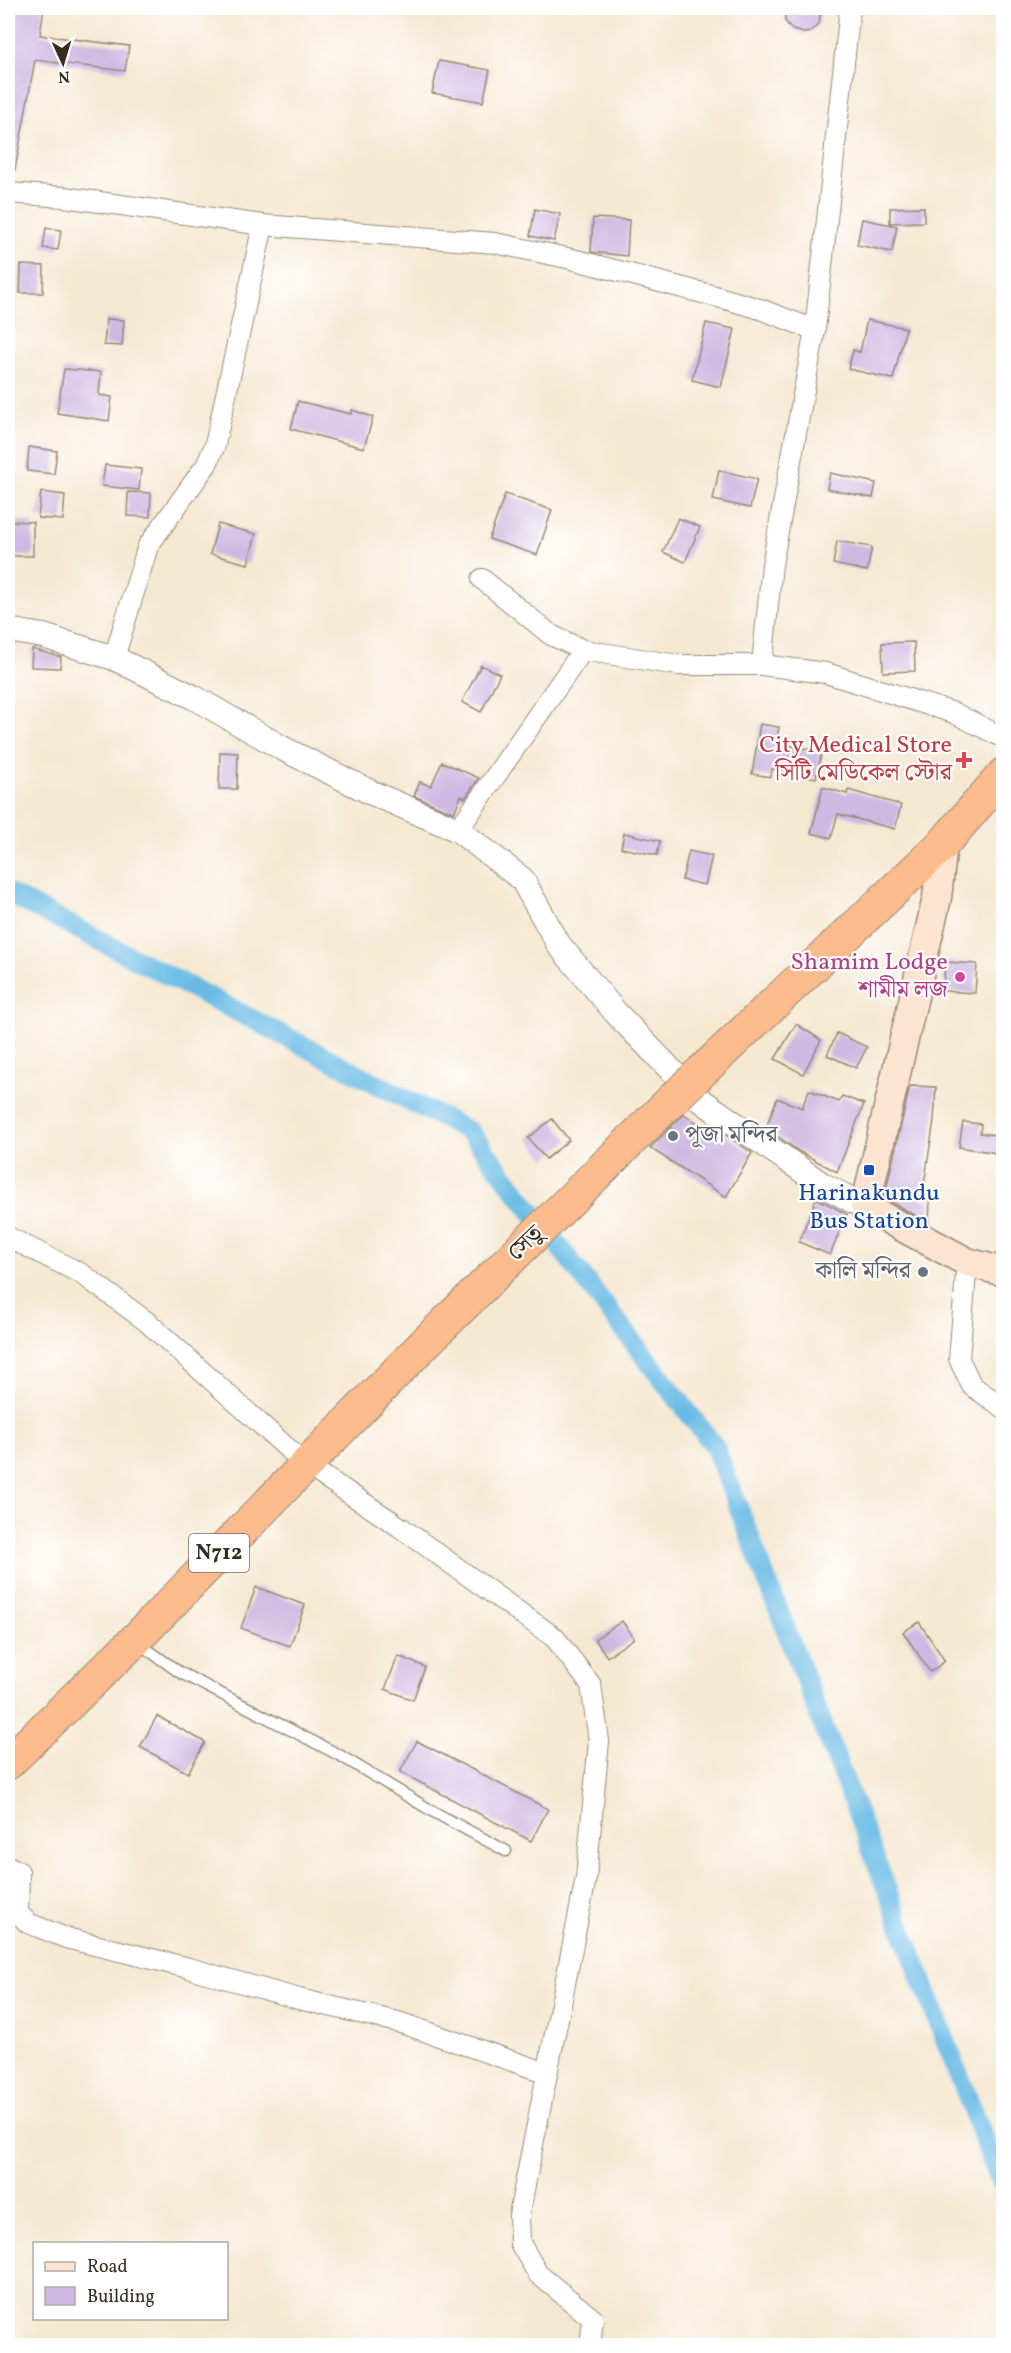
<svg xmlns="http://www.w3.org/2000/svg" width="1011" height="2353" font-family="Vollkorn,'Noto Serif Bengali',serif">
  <style>
    .lines { fill: none; stroke-linecap: round; stroke-linejoin: round }
    .canal { stroke: #69bbe5; stroke-width: 20 }
    .building { fill: #ceb9e2 }
    .service-casing { stroke: #988978; stroke-width: 13 }
    .minor-casing { stroke: #988978; stroke-width: 22 }
    .tertiary-casing { stroke: #988978; stroke-width: 26 }
    .secondary-casing { stroke: #988978; stroke-width: 31 }
    .trunk-casing { stroke: #988978; stroke-width: 35 }
    .service { stroke: #fff; stroke-width: 10 }
    .minor { stroke: #fff; stroke-width: 20 }
    .tertiary { stroke: #fff; stroke-width: 24 }
    .secondary { stroke: #fde4d1; stroke-width: 28 }
    .trunk { stroke: #fbbb8c; stroke-width: 33 }
    .trunk-bridge-casing { stroke: #988978; stroke-width: 35; stroke-linecap: butt }
    .trunk-bridge { stroke: #fbbb8c; stroke-width: 33 }
    .health-dot { fill: #e0444e; stroke: #fff; stroke-width: 2 }
    .hotel-dot { fill: #d1479c; stroke: #fff; stroke-width: 2 }
    .worship-dot { fill: #6b7280; stroke: #fff; stroke-width: 2 }
    .transit-dot { fill: #1a4fb4; stroke: #fff; stroke-width: 2 }
    .labels { text-anchor: middle; dominant-baseline: central; stroke-width: 4.5; stroke-linejoin: round; paint-order: stroke }
    .shield { fill: #fff; stroke: #766a62; stroke-width: 1.5 }
    .shield-label { font-size: 22px; font-weight: bold; fill: #3b2a1e }
    .health-label { font-size: 24px; fill: #be3a42; stroke: #fff; text-anchor: end }
    .hotel-label { font-size: 24px; fill: #b23c85; stroke: #fff; text-anchor: end }
    .worship-label { font-size: 24px; fill: #5b616d; stroke: #fff; text-anchor: start }
    .transit-label { font-size: 24px; fill: #164399; stroke: #fff }
    .street-label { font-size: 24px; fill: #3b2a1e; stroke: #fff }
  </style>
  <rect width="100%" height="100%" fill="#fff"/>
  <filter id="ink" filterUnits="userSpaceOnUse"><feTurbulence type="fractalNoise" baseFrequency=".0167" numOctaves="2"/><feDisplacementMap in="SourceGraphic" scale="12" xChannelSelector="R" yChannelSelector="G"/><feConvolveMatrix kernelMatrix="1 2 1 2 8 2 1 2 1" color-interpolation-filters="sRGB"/></filter>
  <filter id="wash" filterUnits="userSpaceOnUse"><feTurbulence type="fractalNoise" baseFrequency=".008" numOctaves="4" result="noise"/><feDisplacementMap in="SourceGraphic" scale="24" xChannelSelector="R" yChannelSelector="G"/><feGaussianBlur stdDeviation="1.35" result="paint"/><feColorMatrix in="noise" values="0 0 0 0 0 0 0 0 0 0 0 0 0 0 0 0 0 1.4 0 .05"/><feComposite in="paint" operator="in"/></filter>
  <g filter="url(#wash)">
    <rect width="100%" height="100%" fill="#f5e8d1"/>
    <g class="lines">
      <polyline class="canal" points="8,893 470,1132 715,1447 1004,2191"/>
    </g>
    <g id="blocks">
      <g class="building">
        <polygon points="8,8 44,8 40,35 129,46 125,71 35,60 15,170 8,169"/>
        <polygon points="785,8 821,8 819,24 810,32 804,33 793,30 785,21"/>
        <polygon points="439,61 490,70 483,102 432,93"/>
        <polygon points="924,207 924,222 890,223 890,208"/>
        <polygon points="535,209 560,214 554,241 530,236"/>
        <polygon points="593,218 629,220 627,256 591,252"/>
        <polygon points="862,219 897,226 892,252 857,245"/>
        <polygon points="46,228 61,230 58,250 43,248"/>
        <polygon points="21,265 44,266 43,293 20,293"/>
        <polygon points="106,319 124,320 122,346 104,345"/>
        <polygon points="867,320 906,328 893,379 848,369 853,350 860,352"/>
        <polygon points="706,323 735,329 721,387 692,380"/>
        <polygon points="64,369 101,372 99,395 112,397 109,421 57,413"/>
        <polygon points="298,401 351,414 352,410 373,417 364,448 291,429"/>
        <polygon points="29,447 57,451 54,474 27,471"/>
        <polygon points="105,465 141,469 139,490 102,486"/>
        <polygon points="719,470 757,479 750,508 713,500"/>
        <polygon points="830,473 876,483 873,498 827,489"/>
        <polygon points="41,492 65,495 63,520 38,518"/>
        <polygon points="128,492 151,493 150,517 127,516"/>
        <polygon points="505,494 552,510 537,555 489,539"/>
        <polygon points="678,518 700,527 685,562 663,552"/>
        <polygon points="8,521 33,522 33,556 8,556"/>
        <polygon points="218,524 256,534 248,564 210,554"/>
        <polygon points="837,541 872,547 867,571 833,564"/>
        <polygon points="914,642 915,671 883,672 882,643"/>
        <polygon points="32,649 61,657 60,668 31,667"/>
        <polygon points="481,665 500,674 481,712 462,702"/>
        <polygon points="760,724 779,727 776,743 822,752 816,778 772,769 771,777 752,774"/>
        <polygon points="220,752 238,753 237,789 219,789"/>
        <polygon points="442,762 479,778 465,798 461,796 454,813 414,796 420,782 431,786"/>
        <polygon points="823,787 847,794 848,790 901,805 895,829 838,814 831,838 811,833"/>
        <polygon points="624,833 660,841 657,855 621,848"/>
        <polygon points="689,851 712,856 705,885 682,880"/>
        <polygon points="945,962 977,964 975,993 943,991"/>
        <polygon points="796,1024 821,1040 803,1074 775,1059"/>
        <polygon points="837,1033 867,1047 856,1068 827,1055"/>
        <polygon points="910,1086 936,1087 934,1120 922,1198 930,1201 929,1223 884,1198"/>
        <polygon points="809,1090 839,1102 842,1096 864,1104 837,1172 800,1152 766,1128 777,1098 802,1108"/>
        <polygon points="684,1114 705,1128 708,1123 752,1153 726,1197 650,1148"/>
        <polygon points="552,1119 569,1140 546,1159 528,1138"/>
        <polygon points="963,1122 981,1124 980,1133 1004,1136 1004,1154 959,1147"/>
        <polygon points="816,1198 847,1214 830,1255 799,1242"/>
        <polygon points="256,1587 305,1605 290,1646 241,1628"/>
        <polygon points="622,1621 634,1638 607,1657 595,1639"/>
        <polygon points="919,1622 945,1661 930,1672 903,1632"/>
        <polygon points="398,1656 425,1667 413,1700 385,1689"/>
        <polygon points="157,1716 205,1742 188,1773 140,1747"/>
        <polygon points="417,1741 548,1809 531,1841 400,1772"/>
      </g>
    </g>
  </g>
  <g filter="url(#ink)">
    <use href="#blocks" fill-opacity="0" stroke="#988978" stroke-width="1.5"/>
    <g class="lines">
      <g class="service-casing">
        <polyline id="service" points="137,1642 179,1672 341,1756 432,1811 506,1851"/>
      </g>
      <g class="minor-casing">
        <g id="minor">
          <polyline points="8,193 64,197 263,225 495,243 572,259 722,298 760,309 815,330"/>
          <polyline points="482,579 551,635 583,650 678,665 762,665 826,673 954,713 1004,738"/>
          <polyline points="114,658 148,546 207,464 215,445 263,225"/>
          <polyline points="762,665 772,565 815,330 850,8"/>
          <polyline points="458,830 583,650"/>
          <polyline points="8,1237 82,1274 146,1321 305,1464 400,1527 555,1638 591,1685 599,1741 586,1878 519,2215 520,2243 538,2274 593,2319 590,2346"/>
          <polyline points="967,1262 959,1359 972,1386 1004,1408"/>
          <polyline points="8,1866 19,1872 18,1913 28,1923 66,1938 189,1968 299,1999 398,2022 547,2073"/>
        </g>
      </g>
      <g class="tertiary-casing">
        <polyline id="tertiary" points="8,630 43,636 114,658 195,698 282,748 372,793 458,830 522,879 559,945 616,1013 699,1099 823,1185 865,1207"/>
      </g>
      <g class="secondary-casing">
        <polyline id="secondary" points="943,844 937,898 865,1207 967,1262 1004,1272"/>
      </g>
      <g class="trunk-casing">
        <g id="trunk">
          <polyline points="699,1074 943,844 1004,774"/>
          <polyline points="8,1763 135,1640 428,1340 674,1098"/>
        </g>
      </g>
      <use href="#service" class="service"/>
      <use href="#minor" class="minor"/>
      <use href="#tertiary" class="tertiary"/>
      <use href="#secondary" class="secondary"/>
      <use href="#trunk" class="trunk"/>
      <g class="trunk-bridge-casing">
        <polyline id="trunk-bridge" points="674,1098 699,1074"/>
      </g>
      <use href="#trunk-bridge" class="trunk-bridge"/>
    </g>
  </g>
  <path class="health-dot" d="M961 751h6v6h6v6h-6v6h-6v-6h-6v-6h6z"/>
  <circle class="hotel-dot" cx="960" cy="977" r="6"/>
  <g class="worship-dot">
    <circle cx="673" cy="1136" r="6"/>
    <circle cx="923" cy="1272" r="6"/>
  </g>
  <rect class="transit-dot" x="863" y="1164" width="12" height="12" rx="3"/>
  <g class="labels">
    <rect class="shield" x="189" y="1534" width="60" height="38" rx="4.5"/>
    <g class="shield-label">
      <text x="219" y="1553">N712</text>
    </g>
    <g class="health-label">
      <text x="952" y="746">City Medical Store<tspan x="952" dy="28">সিটি মেডিকেল স্টোর</tspan></text>
    </g>
    <g class="hotel-label">
      <text x="948" y="963">Shamim Lodge<tspan x="948" dy="28">শামীম লজ</tspan></text>
    </g>
    <g class="worship-label">
      <text x="685" y="1136">পূজা মন্দির</text>
      <text x="911" y="1272" text-anchor="end">কালি মন্দির</text>
    </g>
    <g class="transit-label">
      <text x="869" y="1194">Harinakundu<tspan x="869" dy="28">Bus Station</tspan></text>
    </g>
    <g class="street-label">
      <text transform="translate(526 1244) rotate(-44)">সেতু</text>
    </g>
  </g>
  <rect width="1011" height="2353" fill="none" stroke="#fff" stroke-width="30"/>
  <rect x="33" y="2242" width="195" height="78" fill="#ffffff" stroke="#b1aaa5" stroke-width="1.5"/>
  <rect x="45" y="2262" width="30" height="9" fill="#fde4d1" stroke="#b1aaa5" stroke-width="1.5"/>
  <text x="87" y="2272" font-size="18" fill="#3b2a1e">Road</text>
  <rect x="45" y="2287" width="30" height="18" fill="#ceb9e2" stroke="#b1aaa5" stroke-width="1.5"/>
  <text x="87" y="2302" font-size="18" fill="#3b2a1e">Building</text>
  <g transform="translate(63 63) rotate(176)" stroke="#ffffff" stroke-width="4.5" paint-order="stroke">
  <path d="M0-4.5L10 22L0 15L-10 22Z" fill="#3b2a1e"/>
  <text y="-9" font-size="16" font-weight="bold" text-anchor="middle" fill="#3b2a1e">N</text>
  </g>
</svg>
